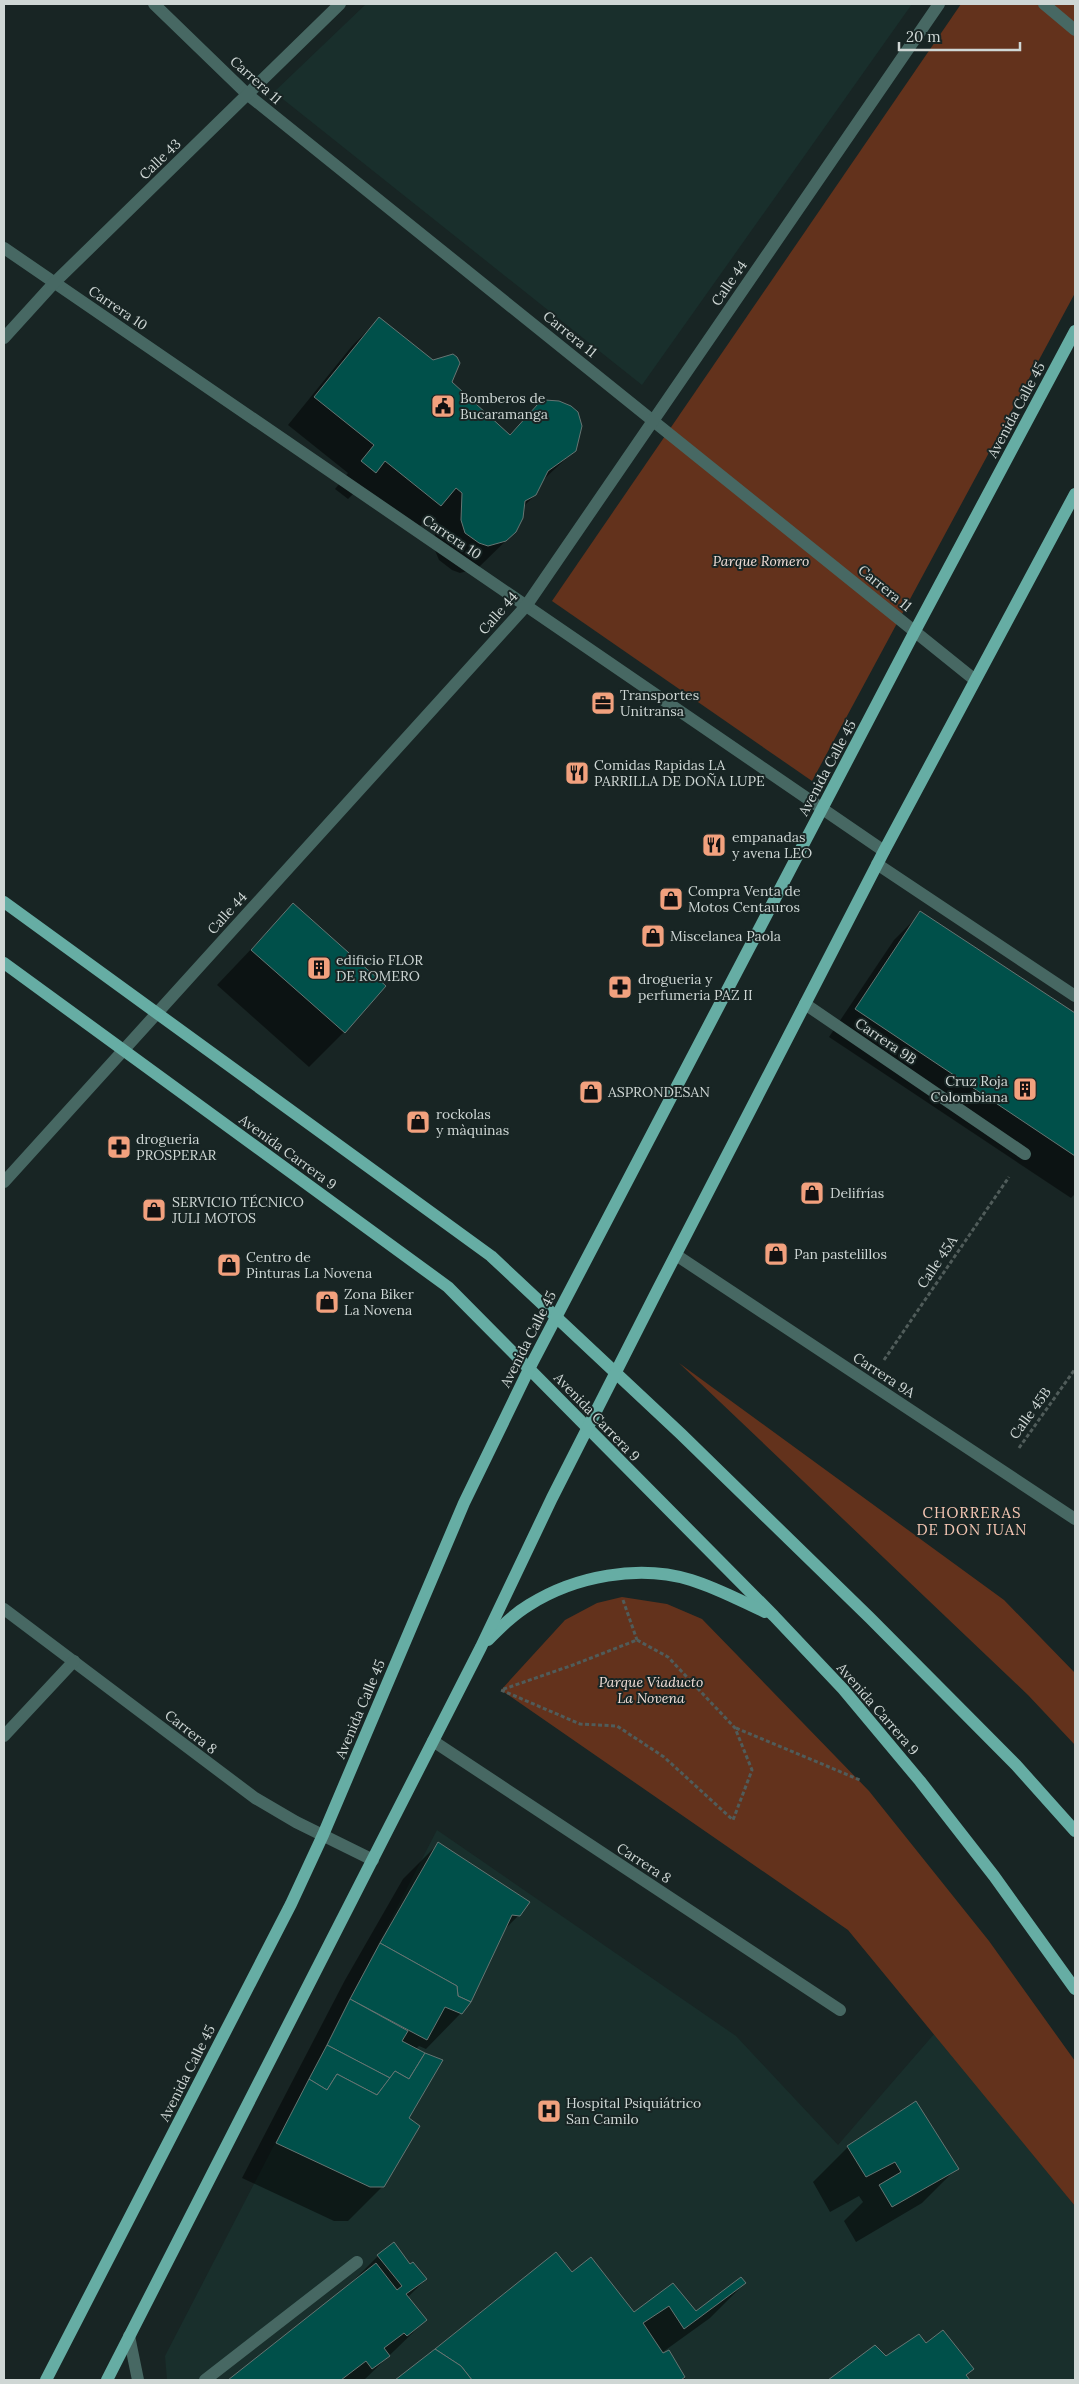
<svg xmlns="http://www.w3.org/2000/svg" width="1079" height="2384" font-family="Lora,serif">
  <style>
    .built { fill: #192f2c }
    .green { fill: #63321c }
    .shadow { fill: #0007 }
    .building { fill: #00504a; stroke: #667573 }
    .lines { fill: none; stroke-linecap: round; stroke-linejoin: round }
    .path { stroke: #505c5a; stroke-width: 3; stroke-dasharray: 4 2.5; stroke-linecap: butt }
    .minor { stroke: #476863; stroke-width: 12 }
    .major { stroke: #66ada4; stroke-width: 12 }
    .labels { text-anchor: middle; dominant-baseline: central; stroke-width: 4; stroke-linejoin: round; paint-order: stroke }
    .street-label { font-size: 14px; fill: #cfd7d5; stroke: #182524 }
    .poi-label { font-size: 14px; fill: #cfd7d5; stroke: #182524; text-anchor: start }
    .park-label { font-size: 14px; font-style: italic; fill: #f2dfd8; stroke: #182524 }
    .neighbourhood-label { font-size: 15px; letter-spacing: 1px; fill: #f6c7b4; stroke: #182524 }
  </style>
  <rect width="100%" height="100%" fill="#182524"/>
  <g class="built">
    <polygon points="366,4 912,4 642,385 274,92"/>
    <polygon points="437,1830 736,2036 838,2145 935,2033 1075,2206 1075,2380 167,2380 165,2356"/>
  </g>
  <g class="green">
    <polygon points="961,4 1075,4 1075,293 812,781 552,601"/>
    <polygon points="679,1363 1004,1600 1075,1673 1075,1745 1028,1695"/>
    <polygon points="622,1597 667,1604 702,1619 869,1791 989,1941 1075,2061 1075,2206 848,1930 501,1690 565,1620 597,1603"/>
  </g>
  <g class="shadow">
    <polygon points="379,319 509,435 538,405 575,450 541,482 535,495 523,507 515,532 478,568 460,573 452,570 439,560 434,548 436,520 430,516 414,532 359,488 348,499 335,489 348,473 288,425 352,346"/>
    <polygon points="293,905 344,1032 309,1067 217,985"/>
    <polygon points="921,913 1075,1015 1075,1194 1071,1198 829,1037 894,940"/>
    <polygon points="438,1844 519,1915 503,1931 461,2013 426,2049 419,2046 416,2049 408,2119 383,2186 348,2221 334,2221 242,2178 345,1980 403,1879"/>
    <polygon points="848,2147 957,2168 922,2203 856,2242 844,2221 863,2202 859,2196 830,2212 813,2182"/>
    <polygon points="556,2253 572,2274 634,2314 673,2285 696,2312 745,2283 710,2318 660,2354 668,2352 686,2380 396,2380"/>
    <polygon points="378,2256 410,2266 426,2279 407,2298 426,2320 364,2380 230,2380 344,2290"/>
    <polygon points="926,2345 969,2380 830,2380 875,2347 886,2358"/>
  </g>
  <g class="building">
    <polygon points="379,317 433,360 453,354 457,357 460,363 452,382 510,435 538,404 545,400 559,401 571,406 578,412 582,426 576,451 548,471 536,495 525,501 523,518 516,532 506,541 488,546 479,543 465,533 461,520 462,493 456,488 441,506 385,461 376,473 361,461 374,445 314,397"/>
    <polygon points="293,903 386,986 345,1033 251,950"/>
    <polygon points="920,911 1075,1013 1075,1156 855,1009"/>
    <polygon points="438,1842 530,1902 520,1916 512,1915 471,2002 458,1996 457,1986 380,1943"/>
    <polygon points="380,1943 457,1986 458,1996 471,2002 462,2014 445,2007 427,2040 350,1999"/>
    <polygon points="350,1999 408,2031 402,2041 425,2053 409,2079 395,2071 390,2078 327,2045"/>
    <polygon points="327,2045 390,2078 377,2095 337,2074 327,2090 309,2079"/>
    <polygon points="425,2053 443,2060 409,2118 420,2126 384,2187 370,2187 276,2143 309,2079 327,2090 337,2074 377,2095 395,2071 409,2079"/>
    <polygon points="916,2101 959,2169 892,2207 879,2185 901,2172 895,2162 866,2177 847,2146"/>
    <polygon points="394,2242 410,2264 413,2262 427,2279 406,2294 427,2320 407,2336 404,2333 384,2348 390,2356 372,2369 366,2361 341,2380 228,2380 376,2263 397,2290 402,2286 377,2255"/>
    <polygon points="556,2252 572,2272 591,2257 634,2312 673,2283 696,2311 741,2277 746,2283 684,2329 669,2306 643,2323 663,2353 669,2350 685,2377 681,2380 472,2380 461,2366 435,2349"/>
    <polygon points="943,2330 974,2369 966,2375 970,2380 828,2380 875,2345 886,2356 919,2334 926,2343"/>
    <polygon points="435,2349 461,2366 472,2380 395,2380"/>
  </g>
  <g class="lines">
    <g class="path">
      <polyline points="884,1360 1009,1177"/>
      <polyline points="1019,1448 1075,1369"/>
      <polyline points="623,1600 637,1640"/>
      <polygon points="637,1640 668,1657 735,1728 752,1770 733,1820 664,1757 617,1726 580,1724 501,1690 573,1665"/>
      <polyline points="736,1728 860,1780"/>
    </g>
    <g class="minor">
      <polyline points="154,4 247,94 975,680"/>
      <polyline points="1044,4 1075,30"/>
      <polyline points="4,248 884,851"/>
      <polyline points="4,338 54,283 340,4"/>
      <polyline points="877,864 1075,996"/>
      <polyline points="805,1004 1025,1154"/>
      <polyline points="4,1182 526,606 939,4"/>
      <polyline points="676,1255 1075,1519"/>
      <polyline points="4,1609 255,1798 296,1822 373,1860"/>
      <polyline points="4,1736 74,1661"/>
      <polyline points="433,1741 840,2010"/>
      <polyline points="129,2336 138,2380"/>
      <polyline points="205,2380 357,2262"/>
    </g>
    <g class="major">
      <polyline points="4,902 491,1256 681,1434 870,1618 1016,1765 1075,1831"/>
      <polyline points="4,963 448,1287 774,1616 843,1689 920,1781 994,1876 1075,1989"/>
      <path d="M488 1640C501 1627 514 1614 529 1605 575 1576 639 1564 691 1580 717 1588 741 1601 765 1612"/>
      <polyline points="46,2380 291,1904 323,1835 464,1503 529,1369 915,631 1075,331"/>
      <polyline points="107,2380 481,1647 552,1498 657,1291 884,851 1075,494"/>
    </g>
  </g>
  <defs>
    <g id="civic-square" transform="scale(1.25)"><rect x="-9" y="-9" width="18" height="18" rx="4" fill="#f2a17e" stroke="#182524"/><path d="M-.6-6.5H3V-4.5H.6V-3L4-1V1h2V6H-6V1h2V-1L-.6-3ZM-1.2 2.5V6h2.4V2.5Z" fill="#111"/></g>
    <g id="office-square" transform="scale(1.25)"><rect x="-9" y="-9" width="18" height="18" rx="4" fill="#f2a17e" stroke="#182524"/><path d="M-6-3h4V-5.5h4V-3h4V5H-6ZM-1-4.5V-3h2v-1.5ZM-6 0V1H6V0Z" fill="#111"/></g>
    <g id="restaurant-square" transform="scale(1.25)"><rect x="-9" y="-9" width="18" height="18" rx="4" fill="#f2a17e" stroke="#182524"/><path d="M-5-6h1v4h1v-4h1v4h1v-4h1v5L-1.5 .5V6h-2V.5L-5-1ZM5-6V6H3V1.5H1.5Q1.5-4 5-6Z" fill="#111"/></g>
    <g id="shop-square" transform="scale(1.25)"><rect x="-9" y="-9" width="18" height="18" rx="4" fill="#f2a17e" stroke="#182524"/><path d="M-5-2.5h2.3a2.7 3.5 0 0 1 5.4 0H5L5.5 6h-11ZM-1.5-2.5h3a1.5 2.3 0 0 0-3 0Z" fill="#111"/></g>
    <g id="building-square" transform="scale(1.25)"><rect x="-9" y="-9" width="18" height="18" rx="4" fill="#f2a17e" stroke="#182524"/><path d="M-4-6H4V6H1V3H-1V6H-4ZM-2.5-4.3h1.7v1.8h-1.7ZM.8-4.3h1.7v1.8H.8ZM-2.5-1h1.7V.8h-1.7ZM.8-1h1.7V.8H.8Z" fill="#111"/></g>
    <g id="pharmacy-square" transform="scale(1.25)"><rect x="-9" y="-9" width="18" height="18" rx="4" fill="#f2a17e" stroke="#182524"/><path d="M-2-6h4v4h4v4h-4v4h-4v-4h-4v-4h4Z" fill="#111"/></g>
    <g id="hospital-square" transform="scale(1.25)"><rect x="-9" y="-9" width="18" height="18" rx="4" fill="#f2a17e" stroke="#182524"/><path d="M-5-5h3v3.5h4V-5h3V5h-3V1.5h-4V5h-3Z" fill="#111"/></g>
  </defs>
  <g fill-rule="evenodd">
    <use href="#civic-square" x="443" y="406"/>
    <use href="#office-square" x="603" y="703"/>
    <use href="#restaurant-square" x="577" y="773"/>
    <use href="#restaurant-square" x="714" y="845"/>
    <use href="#shop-square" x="671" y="899"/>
    <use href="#shop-square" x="653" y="936"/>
    <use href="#building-square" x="319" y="968"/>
    <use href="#pharmacy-square" x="620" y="987"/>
    <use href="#building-square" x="1025" y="1089"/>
    <use href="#shop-square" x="591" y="1092"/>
    <use href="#shop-square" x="418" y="1122"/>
    <use href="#pharmacy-square" x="119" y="1147"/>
    <use href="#shop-square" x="812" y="1193"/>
    <use href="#shop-square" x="154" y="1210"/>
    <use href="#shop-square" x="776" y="1254"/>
    <use href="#shop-square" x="229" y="1265"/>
    <use href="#shop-square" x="327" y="1302"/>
    <use href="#hospital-square" x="549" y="2111"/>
  </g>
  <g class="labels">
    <g class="street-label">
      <text transform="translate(256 80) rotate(42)">Carrera 11</text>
      <text transform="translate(160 159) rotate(-44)">Calle 43</text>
      <text transform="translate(729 283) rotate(-56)">Calle 44</text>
      <text transform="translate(118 308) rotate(34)">Carrera 10</text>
      <text transform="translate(570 334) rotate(39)">Carrera 11</text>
      <text transform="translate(1016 410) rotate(-62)">Avenida Calle 45</text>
      <text transform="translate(452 537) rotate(34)">Carrera 10</text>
      <text transform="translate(885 588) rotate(39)">Carrera 11</text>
      <text transform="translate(498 613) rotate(-49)">Calle 44</text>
      <text transform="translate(827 768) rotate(-62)">Avenida Calle 45</text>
      <text transform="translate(227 913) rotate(-48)">Calle 44</text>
      <text transform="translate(886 1041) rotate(34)">Carrera 9B</text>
      <text transform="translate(288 1152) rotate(36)">Avenida Carrera 9</text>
      <text transform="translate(937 1262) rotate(-56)">Calle 45A</text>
      <text transform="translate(528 1339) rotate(-63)">Avenida Calle 45</text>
      <text transform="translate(884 1375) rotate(33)">Carrera 9A</text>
      <text transform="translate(1030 1413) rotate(-54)">Calle 45B</text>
      <text transform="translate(597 1417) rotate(46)">Avenida Carrera 9</text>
      <text transform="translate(360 1709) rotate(-67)">Avenida Calle 45</text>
      <text transform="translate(878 1709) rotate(49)">Avenida Carrera 9</text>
      <text transform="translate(191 1732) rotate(38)">Carrera 8</text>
      <text transform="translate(644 1863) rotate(33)">Carrera 8</text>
      <text transform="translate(187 2073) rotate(-63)">Avenida Calle 45</text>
    </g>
    <g class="poi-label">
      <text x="460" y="398">Bomberos de<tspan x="460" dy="16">Bucaramanga</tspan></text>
      <text x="620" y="695">Transportes<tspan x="620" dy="16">Unitransa</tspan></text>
      <text x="594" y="765">Comidas Rapidas LA<tspan x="594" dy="16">PARRILLA DE DOÑA LUPE</tspan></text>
      <text x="732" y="837">empanadas<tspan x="732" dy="16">y avena LEO</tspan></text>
      <text x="688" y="891">Compra Venta de<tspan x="688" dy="16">Motos Centauros</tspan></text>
      <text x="670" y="936">Miscelanea Paola</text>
      <text x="336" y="960">edificio FLOR<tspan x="336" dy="16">DE ROMERO</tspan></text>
      <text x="638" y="979">drogueria y<tspan x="638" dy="16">perfumeria PAZ II</tspan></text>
      <text x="1008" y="1081" text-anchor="end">Cruz Roja<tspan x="1008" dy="16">Colombiana</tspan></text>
      <text x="608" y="1092">ASPRONDESAN</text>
      <text x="436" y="1114">rockolas<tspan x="436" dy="16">y màquinas</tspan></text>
      <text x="136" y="1139">drogueria<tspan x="136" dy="16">PROSPERAR</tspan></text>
      <text x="830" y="1193">Delifrías</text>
      <text x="172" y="1202">SERVICIO TÉCNICO<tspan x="172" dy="16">JULI MOTOS</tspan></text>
      <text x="794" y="1254">Pan pastelillos</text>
      <text x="246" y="1257">Centro de<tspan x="246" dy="16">Pinturas La Novena</tspan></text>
      <text x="344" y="1294">Zona Biker<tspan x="344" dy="16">La Novena</tspan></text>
      <text x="566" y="2103">Hospital Psiquiátrico<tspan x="566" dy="16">San Camilo</tspan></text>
    </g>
    <g class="park-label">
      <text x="761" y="561">Parque Romero</text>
      <text x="651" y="1682">Parque Viaducto<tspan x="651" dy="16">La Novena</tspan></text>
    </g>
    <g class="neighbourhood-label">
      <text x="972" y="1512">CHORRERAS<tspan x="972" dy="17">DE DON JUAN</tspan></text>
    </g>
  </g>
  <rect width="1079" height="2384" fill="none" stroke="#cfd7d5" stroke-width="10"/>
  <path d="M899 42v8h121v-8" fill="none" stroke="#cfd7d5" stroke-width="2.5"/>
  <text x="906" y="42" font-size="15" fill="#cfd7d5" stroke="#182524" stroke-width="4" paint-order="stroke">20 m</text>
</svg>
